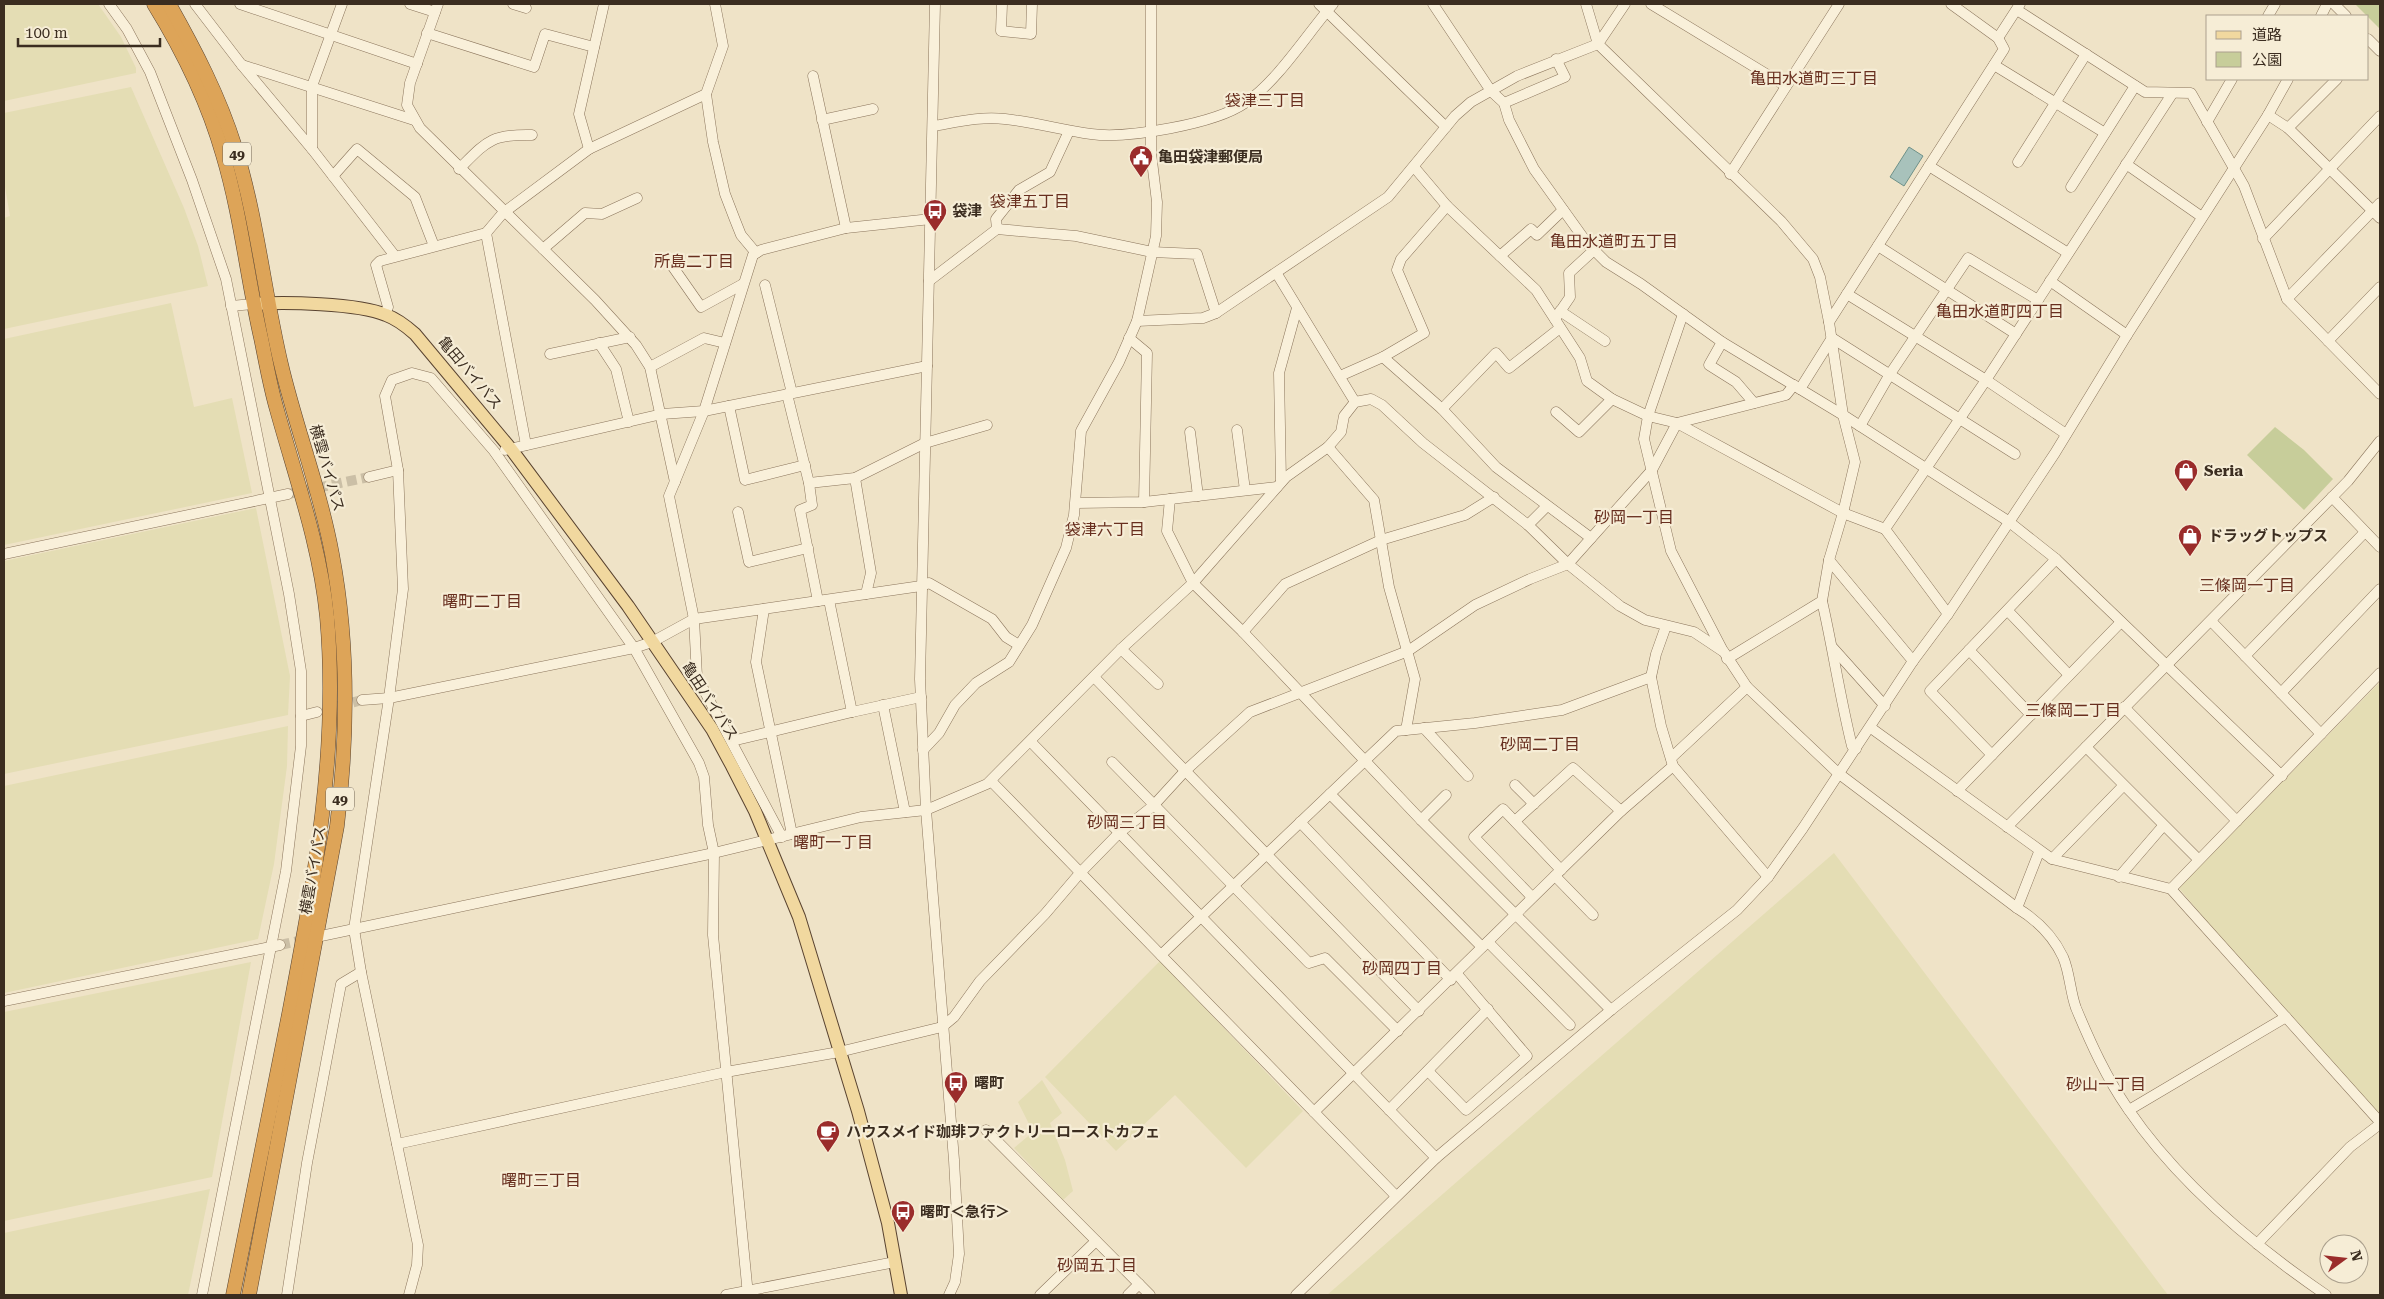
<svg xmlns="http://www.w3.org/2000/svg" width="2384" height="1299" font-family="'Roboto Serif','Noto Sans JP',serif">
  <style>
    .farmland { fill: #e4ddb4 }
    .green { fill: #c7cd9a }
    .water { fill: #a8c2bb; stroke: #6e9189 }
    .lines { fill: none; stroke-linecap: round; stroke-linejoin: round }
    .minor-tunnel { stroke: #cbbfa6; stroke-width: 10; stroke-dasharray: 10 5; stroke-linecap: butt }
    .minor-casing { stroke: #8b755c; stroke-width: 11 }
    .major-casing { stroke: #594330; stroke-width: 14 }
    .highway-casing { stroke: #594330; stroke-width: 15 }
    .minor { stroke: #f9f0da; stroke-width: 10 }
    .major { stroke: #f1d89f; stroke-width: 12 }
    .highway { stroke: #dda458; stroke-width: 14 }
    .labels { text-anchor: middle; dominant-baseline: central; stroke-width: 4.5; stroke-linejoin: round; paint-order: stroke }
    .shield { fill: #f6edd6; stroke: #736757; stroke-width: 1 }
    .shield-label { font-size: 14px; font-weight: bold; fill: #3b2d20 }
    .poi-label { font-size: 15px; font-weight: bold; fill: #3b2d20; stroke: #f6edd6; text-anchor: start }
    .street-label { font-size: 15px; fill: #3b2d20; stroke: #f6edd6 }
    .neighbourhood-label { font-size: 16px; fill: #682f1f; stroke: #f6edd6 }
  </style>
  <rect width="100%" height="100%" fill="#efe3c7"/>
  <g class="farmland">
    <polygon points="4,4 98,4 121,37 136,68 136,73 4,101"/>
    <polygon points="131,87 184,208 198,246 208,286 4,329 4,218 10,216 4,181 4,113"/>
    <polygon points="171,303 194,407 232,398 252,493 4,545 4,339"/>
    <polygon points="256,508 290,676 288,715 4,774 4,561"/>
    <polygon points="2380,682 2380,1131 2179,888"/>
    <polygon points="288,726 287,766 274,864 258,939 4,993 4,786"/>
    <polygon points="1834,853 2168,1295 1327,1295"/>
    <polygon points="1160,961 1303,1111 1246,1168 1175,1095 1116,1151 1045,1077"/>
    <polygon points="251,962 212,1177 4,1221 4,1012"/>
    <polygon points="1042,1080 1062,1113 1050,1123 1065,1160 1073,1191 1063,1200 1014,1148 1033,1132 1018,1102"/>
    <polygon points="210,1189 188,1295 4,1295 4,1233"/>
  </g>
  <g class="green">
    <polygon points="2355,4 2380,4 2380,29"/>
    <polygon points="2275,427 2304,450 2333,479 2304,510 2247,455"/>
  </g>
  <polygon class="water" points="1909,147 1923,156 1904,186 1890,177"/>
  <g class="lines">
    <g class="minor-tunnel">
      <polyline points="288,494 369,477"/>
      <polyline points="324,710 362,700"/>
      <polyline points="280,945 308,939"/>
    </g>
    <g class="minor-casing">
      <g id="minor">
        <polyline points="109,4 127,29 150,72 192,180 226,279 289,594 301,671 301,746 286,871 202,1295"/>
        <polyline points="195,4 241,64 312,149 395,256"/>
        <polyline points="240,4 417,64"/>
        <polyline points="410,4 435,12"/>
        <polyline points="438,4 410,83 407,105 420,128 595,300 636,345 650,367 675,482"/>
        <polyline points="513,4 526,8"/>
        <polyline points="715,4 723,46 706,94 713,142 725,194 735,220 741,235 756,253"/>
        <polyline points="935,4 920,679 926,810 954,1160 959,1254 955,1282 949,1295"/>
        <polyline points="1002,4 1001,31 1031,34 1032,4"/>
        <polyline points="1319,4 1446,127"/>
        <polyline points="1433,4 1491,91 1504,103 1509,120 1534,169 1587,243 1606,262 1641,284 1722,342 1843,415 2008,521 2056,559 2282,776"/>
        <polyline points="1586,4 1598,44 1781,221 1813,259 1820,277 1829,322 1843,415 1855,462 1843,513 1829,560 1822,601 1727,659"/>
        <polyline points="1651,4 1786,86"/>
        <polyline points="2334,4 2346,16"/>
        <polyline points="2017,10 2145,92 2191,93 2244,186 2287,299 2380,394"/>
        <polyline points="2268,16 2275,4"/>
        <polyline points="2321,16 2327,4"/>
        <polyline points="427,33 534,67 545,34 594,47"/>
        <polyline points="1998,38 2020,4"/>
        <polyline points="2368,39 2380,51"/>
        <polyline points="242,65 414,120"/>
        <polyline points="1994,65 2105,133"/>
        <polyline points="813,76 846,228"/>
        <polyline points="1504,103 1565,77 1556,59"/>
        <polyline points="2268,115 2288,128 2380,218"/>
        <polyline points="822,120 873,109"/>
        <polyline points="2207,122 2232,79"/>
        <path d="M934 126C957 122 981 116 1005 119 1034 122 1062 130 1091 134 1127 139 1215 124 1245 103 1277 82 1307 34 1333 4"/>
        <polyline points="2288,128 2337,79"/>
        <polyline points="312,149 312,86 342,4"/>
        <polyline points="589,149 579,114 604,4"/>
        <polyline points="2018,162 2086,54"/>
        <polyline points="2126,164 2202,217"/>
        <polyline points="1929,166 2068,253"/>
        <polyline points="1414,167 1447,206 1536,290 1580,358 1587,381 1612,399 1648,416 1677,423 1843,513 1885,529 1948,614"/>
        <path d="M459 169C487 141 491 134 532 135"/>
        <polyline points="1730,174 1839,4"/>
        <polyline points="333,176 357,149 415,197 434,246"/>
        <polyline points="2071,187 2135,86"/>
        <polyline points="997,229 1076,236 1152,252 1197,254 1216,313"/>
        <polyline points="486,233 526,445"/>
        <polyline points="2263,239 2380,116"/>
        <polyline points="1878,246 2016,334"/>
        <polyline points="543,249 585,213 602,214 637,198"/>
        <polyline points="1500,256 1531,229 1537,235 1563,210"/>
        <polyline points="673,267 701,307 743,284"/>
        <polyline points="1277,274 1355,402"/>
        <polyline points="929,281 997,229 996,219 1019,190 1050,172 1069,131"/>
        <polyline points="2050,281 2127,335"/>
        <polyline points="765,285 792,393"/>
        <polyline points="1847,294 1986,380 2066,434"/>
        <polyline points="2287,299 2380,203"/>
        <polyline points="231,306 253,304"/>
        <polyline points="1560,311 1605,341"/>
        <polyline points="385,314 388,307 376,265 380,261 486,233 503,213 589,149 706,94"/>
        <polyline points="1683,314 1648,416 1644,439 1671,551 1723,651"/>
        <polyline points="1555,319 1570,297 1569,273 1594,250"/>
        <polyline points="1137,321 1203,318 1216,313 1388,197 1455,116 1471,102 1517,76 1598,44 1625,4"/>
        <polyline points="1829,322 2004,49 1998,38 1951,4"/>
        <polyline points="1129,338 1147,353 1144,502"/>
        <polyline points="2328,341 2380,287"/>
        <polyline points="1722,342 1709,365 1736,382 1754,403"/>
        <polyline points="599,343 616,369 629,422"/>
        <polyline points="550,354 630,337"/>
        <polyline points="1383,357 1442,409 1496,467 1591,538"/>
        <polyline points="650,367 704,338 725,343"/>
        <polyline points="1340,376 1383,357 1424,333 1397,270 1401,259 1447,206"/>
        <polyline points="1800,389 1832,338 2015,454"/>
        <polyline points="787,394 809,483 812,505 800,510 818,601"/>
        <polyline points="729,406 745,480 805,465"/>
        <polyline points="1442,409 1496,353 1509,368 1560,328"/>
        <polyline points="1556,412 1579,432 1612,399"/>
        <polyline points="1860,426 1890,374 1968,258 2038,300"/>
        <polyline points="1237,430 1245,490"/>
        <polyline points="1190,432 1198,496"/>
        <polyline points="1328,447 1374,500 1389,587 1415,679 1406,730"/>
        <polyline points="505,450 662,414 704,411 927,366"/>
        <polyline points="369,477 398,470"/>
        <polyline points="855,478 871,573 866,594"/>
        <polyline points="1281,482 1279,373 1297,308"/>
        <polyline points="809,483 855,478 925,443 987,425"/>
        <polyline points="2332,497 2380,547"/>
        <polyline points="1170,499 1167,531 1193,583 1243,632 1421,820 1611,1010"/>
        <polyline points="1076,503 1144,502 1277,487"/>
        <polyline points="738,512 749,562 808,548"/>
        <polyline points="1528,525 1547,506"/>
        <polyline points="1885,529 1986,380 2172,94"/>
        <polyline points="4,554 288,494"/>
        <polyline points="1829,560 1913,661"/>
        <polyline points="829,600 852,712"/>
        <path d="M1822 601C1833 649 1840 698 1852 746L1856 749"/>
        <polyline points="764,609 756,662 792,834"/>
        <polyline points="2008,611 2069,675"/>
        <polyline points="2211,621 2321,734"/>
        <polyline points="1666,626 1656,654 1651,677 1661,726 1673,766 1768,877"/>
        <polyline points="1243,632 1285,584 1381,540 1465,515 1494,497"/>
        <polyline points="1833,648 1885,706"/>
        <polyline points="1121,649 1158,684"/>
        <polyline points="1969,650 2031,715"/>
        <polyline points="2245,656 2365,532"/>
        <polyline points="1094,677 1419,1011"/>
        <polyline points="2281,693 2380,589"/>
        <polyline points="362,700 389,698 634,648 652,642 694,619 921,586 929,583 992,619 1006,637 1019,645"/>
        <polyline points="883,705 905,812"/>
        <polyline points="2124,707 2237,821"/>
        <polyline points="301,716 317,712"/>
        <polyline points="1424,728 1468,776"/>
        <polyline points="1871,728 2052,859 2171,889 2380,1122"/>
        <polyline points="732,741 852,712 921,697"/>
        <polyline points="1031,742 1436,1158"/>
        <polyline points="2086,747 2198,859"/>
        <polyline points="923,750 939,733 955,705 976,683 1009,662 1032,625 1066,548 1074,515 1081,431 1119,362 1137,321 1156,236 1157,202 1151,153 1151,4"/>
        <polyline points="1992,755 1930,691 2056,559"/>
        <polyline points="1671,758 1747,687"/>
        <polyline points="1112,762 1309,963 1325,958 1398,1031"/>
        <polyline points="991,781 1396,1196"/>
        <polyline points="1515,785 1534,804"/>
        <polyline points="1957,791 2121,622"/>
        <polyline points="1330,794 1482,947"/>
        <polyline points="1421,820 1446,795"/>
        <polyline points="1515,821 1573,768 1621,811"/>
        <polyline points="1300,822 1451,980"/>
        <polyline points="2007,827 2348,481 2380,441"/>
        <polyline points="782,837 697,677 694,619 669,496 704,411 753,255 761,250 846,228 931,219"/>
        <polyline points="2052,859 2123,786"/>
        <polyline points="1555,876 1593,915"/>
        <polyline points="2119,877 2163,826"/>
        <polyline points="2171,889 2380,673"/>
        <polyline points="1532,897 1474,837 1503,809 1561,870"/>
        <polyline points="2017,908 2039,852"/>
        <path d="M321 936 714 853 861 817 926 810 987 784 1121 649 1193 583 1286 477 1328 447 1341 432 1344 416 1355 402 1371 399 1382 405 1423 443 1528 525 1568 564 1620 606 1645 620 1694 632 1724 652 1747 687 1838 773 2017 908C2037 920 2053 936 2063 957 2070 973 2070 992 2076 1008 2091 1044 2106 1077 2128 1109 2179 1184 2253 1245 2326 1295"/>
        <polyline points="1488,942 1570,1025"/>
        <polyline points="1161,955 1396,731 1475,723 1562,710 1651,677"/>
        <polyline points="4,1001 280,945"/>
        <polyline points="1428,1071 1466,1110 1527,1056 1457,974"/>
        <polyline points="1389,1110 1488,1009"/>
        <polyline points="2129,1110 2286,1017"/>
        <polyline points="1314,1112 1621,811 1673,766"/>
        <polyline points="986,1130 1150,1295"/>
        <polyline points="397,1144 726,1072 839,1052 942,1027 954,1017 980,981 1045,914 1080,873 1119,833 1153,806 1185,771 1250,712 1408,651 1475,605 1530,579 1568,564 1652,470 1677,423 1786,395 1794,385"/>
        <polyline points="2257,1244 2350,1147 2380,1124"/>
        <polyline points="287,1295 307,1163 341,984 361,972"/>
        <polyline points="409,1295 417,1265 418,1245 361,972 354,929 389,698 403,589 398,470 385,396 392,380 412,373 431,378 494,451 634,648 699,763 704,777 708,825 714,853 713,935 748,1295"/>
        <polyline points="726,1295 895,1262"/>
        <polyline points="1040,1295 1096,1241"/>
        <polyline points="1128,1295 1139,1284"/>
        <polyline points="1296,1295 1436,1158 1611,1010 1737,910 1768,877 1803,828 1913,661 1948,614 2055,453 2127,335 2268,115 2288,79"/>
      </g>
    </g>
    <g class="major-casing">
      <path id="major" d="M253 304C284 302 358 303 386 315 397 319 406 326 415 334L511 449 628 606 712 729 732 766 755 811 799 917 858 1111 888 1223 901 1295"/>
    </g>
    <g class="highway-casing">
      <g id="highway">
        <path d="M154 4C183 51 208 102 223 155 241 215 247 277 261 338 266 362 270 386 277 410 296 479 320 545 327 617 339 752 314 882 289 1014 270 1107 252 1201 233 1295"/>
        <path d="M169 4C195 50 219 96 235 147 257 217 264 292 281 364 296 428 320 489 332 554 349 644 348 735 337 826L249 1295"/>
      </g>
    </g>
    <use href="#minor" class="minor"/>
    <use href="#major" class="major"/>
    <use href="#highway" class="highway"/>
  </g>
  <defs>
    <g id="civic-pin" transform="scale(1.25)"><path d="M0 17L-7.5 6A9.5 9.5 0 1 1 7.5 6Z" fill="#9a2c2b" stroke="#f6edd6"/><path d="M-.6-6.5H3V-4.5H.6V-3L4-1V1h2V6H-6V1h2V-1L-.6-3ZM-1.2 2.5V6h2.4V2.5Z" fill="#fff"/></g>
    <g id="bus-pin" transform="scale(1.25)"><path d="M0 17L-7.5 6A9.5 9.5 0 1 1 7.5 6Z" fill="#9a2c2b" stroke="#f6edd6"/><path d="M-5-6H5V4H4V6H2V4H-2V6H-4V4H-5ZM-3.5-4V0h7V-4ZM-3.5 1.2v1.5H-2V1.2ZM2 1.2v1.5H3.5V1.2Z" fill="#fff"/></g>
    <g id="shop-pin" transform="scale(1.25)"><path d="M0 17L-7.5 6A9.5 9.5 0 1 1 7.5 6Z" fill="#9a2c2b" stroke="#f6edd6"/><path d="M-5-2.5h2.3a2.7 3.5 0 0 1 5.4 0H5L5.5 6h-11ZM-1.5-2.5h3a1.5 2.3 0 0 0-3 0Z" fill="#fff"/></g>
    <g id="cafe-pin" transform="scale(1.25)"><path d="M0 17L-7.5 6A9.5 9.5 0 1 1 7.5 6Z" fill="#9a2c2b" stroke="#f6edd6"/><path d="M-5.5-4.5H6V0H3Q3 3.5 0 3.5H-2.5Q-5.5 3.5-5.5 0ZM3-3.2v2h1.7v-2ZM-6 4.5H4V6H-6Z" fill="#fff"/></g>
  </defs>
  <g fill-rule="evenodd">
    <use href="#civic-pin" x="1141" y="157"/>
    <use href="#bus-pin" x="935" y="211"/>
    <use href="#shop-pin" x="2186" y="471"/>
    <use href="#shop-pin" x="2190" y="536"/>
    <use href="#bus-pin" x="956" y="1083"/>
    <use href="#cafe-pin" x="828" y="1132"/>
    <use href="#bus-pin" x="903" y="1212"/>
  </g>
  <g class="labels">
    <g class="shield">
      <rect x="223" y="142.5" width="28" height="23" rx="4"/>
      <rect x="326" y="787.5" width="28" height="23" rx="4"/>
    </g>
    <g class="shield-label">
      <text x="237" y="154">49</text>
      <text x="340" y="799">49</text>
    </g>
    <g class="poi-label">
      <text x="1158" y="157">亀田袋津郵便局</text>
      <text x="952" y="211">袋津</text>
      <text x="2204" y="471">Seria</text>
      <text x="2208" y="536">ドラッグトップス</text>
      <text x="974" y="1083">曙町</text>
      <text x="846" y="1132">ハウスメイド珈琲ファクトリーローストカフェ</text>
      <text x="920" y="1212">曙町＜急行＞</text>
    </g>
    <g class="street-label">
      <text transform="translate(470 373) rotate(50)">亀田バイパス</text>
      <text transform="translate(327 468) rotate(74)">横雲バイパス</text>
      <text transform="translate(710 701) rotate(57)">亀田バイパス</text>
      <text transform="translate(313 870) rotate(-80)">横雲バイパス</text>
    </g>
    <g class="neighbourhood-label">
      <text x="1814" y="78">亀田水道町三丁目</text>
      <text x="1265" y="100">袋津三丁目</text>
      <text x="1030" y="201">袋津五丁目</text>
      <text x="1614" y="241">亀田水道町五丁目</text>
      <text x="694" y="261">所島二丁目</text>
      <text x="2000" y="311">亀田水道町四丁目</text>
      <text x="1634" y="517">砂岡一丁目</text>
      <text x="1105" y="529">袋津六丁目</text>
      <text x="2247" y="585">三條岡一丁目</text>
      <text x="482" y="601">曙町二丁目</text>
      <text x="2073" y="710">三條岡二丁目</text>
      <text x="1540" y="744">砂岡二丁目</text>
      <text x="1127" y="822">砂岡三丁目</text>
      <text x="833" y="842">曙町一丁目</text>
      <text x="1402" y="968">砂岡四丁目</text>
      <text x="2106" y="1084">砂山一丁目</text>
      <text x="541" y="1180">曙町三丁目</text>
      <text x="1097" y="1265">砂岡五丁目</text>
    </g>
  </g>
  <rect width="2384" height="1299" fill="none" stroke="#3b2d20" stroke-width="10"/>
  <rect x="2206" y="15" width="162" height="65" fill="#f6edd6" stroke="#aba08d"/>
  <rect x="2216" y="31" width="25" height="8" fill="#f1d89f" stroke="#aba08d"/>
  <text x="2252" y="40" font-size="15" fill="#3b2d20">道路</text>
  <rect x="2216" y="52" width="25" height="15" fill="#c7cd9a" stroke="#aba08d"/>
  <text x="2252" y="65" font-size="15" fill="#3b2d20">公園</text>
  <g transform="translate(2344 1259) rotate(75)"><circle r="24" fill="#f6edd6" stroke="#aba08d"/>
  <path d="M0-4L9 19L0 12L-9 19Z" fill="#9a2c2b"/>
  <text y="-8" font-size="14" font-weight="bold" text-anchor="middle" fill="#3b2d20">N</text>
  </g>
  <path d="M18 38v8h142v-8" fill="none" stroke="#3b2d20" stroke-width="2.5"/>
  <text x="25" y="38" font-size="15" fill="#3b2d20" stroke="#f6edd6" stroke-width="4" paint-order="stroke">100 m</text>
</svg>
